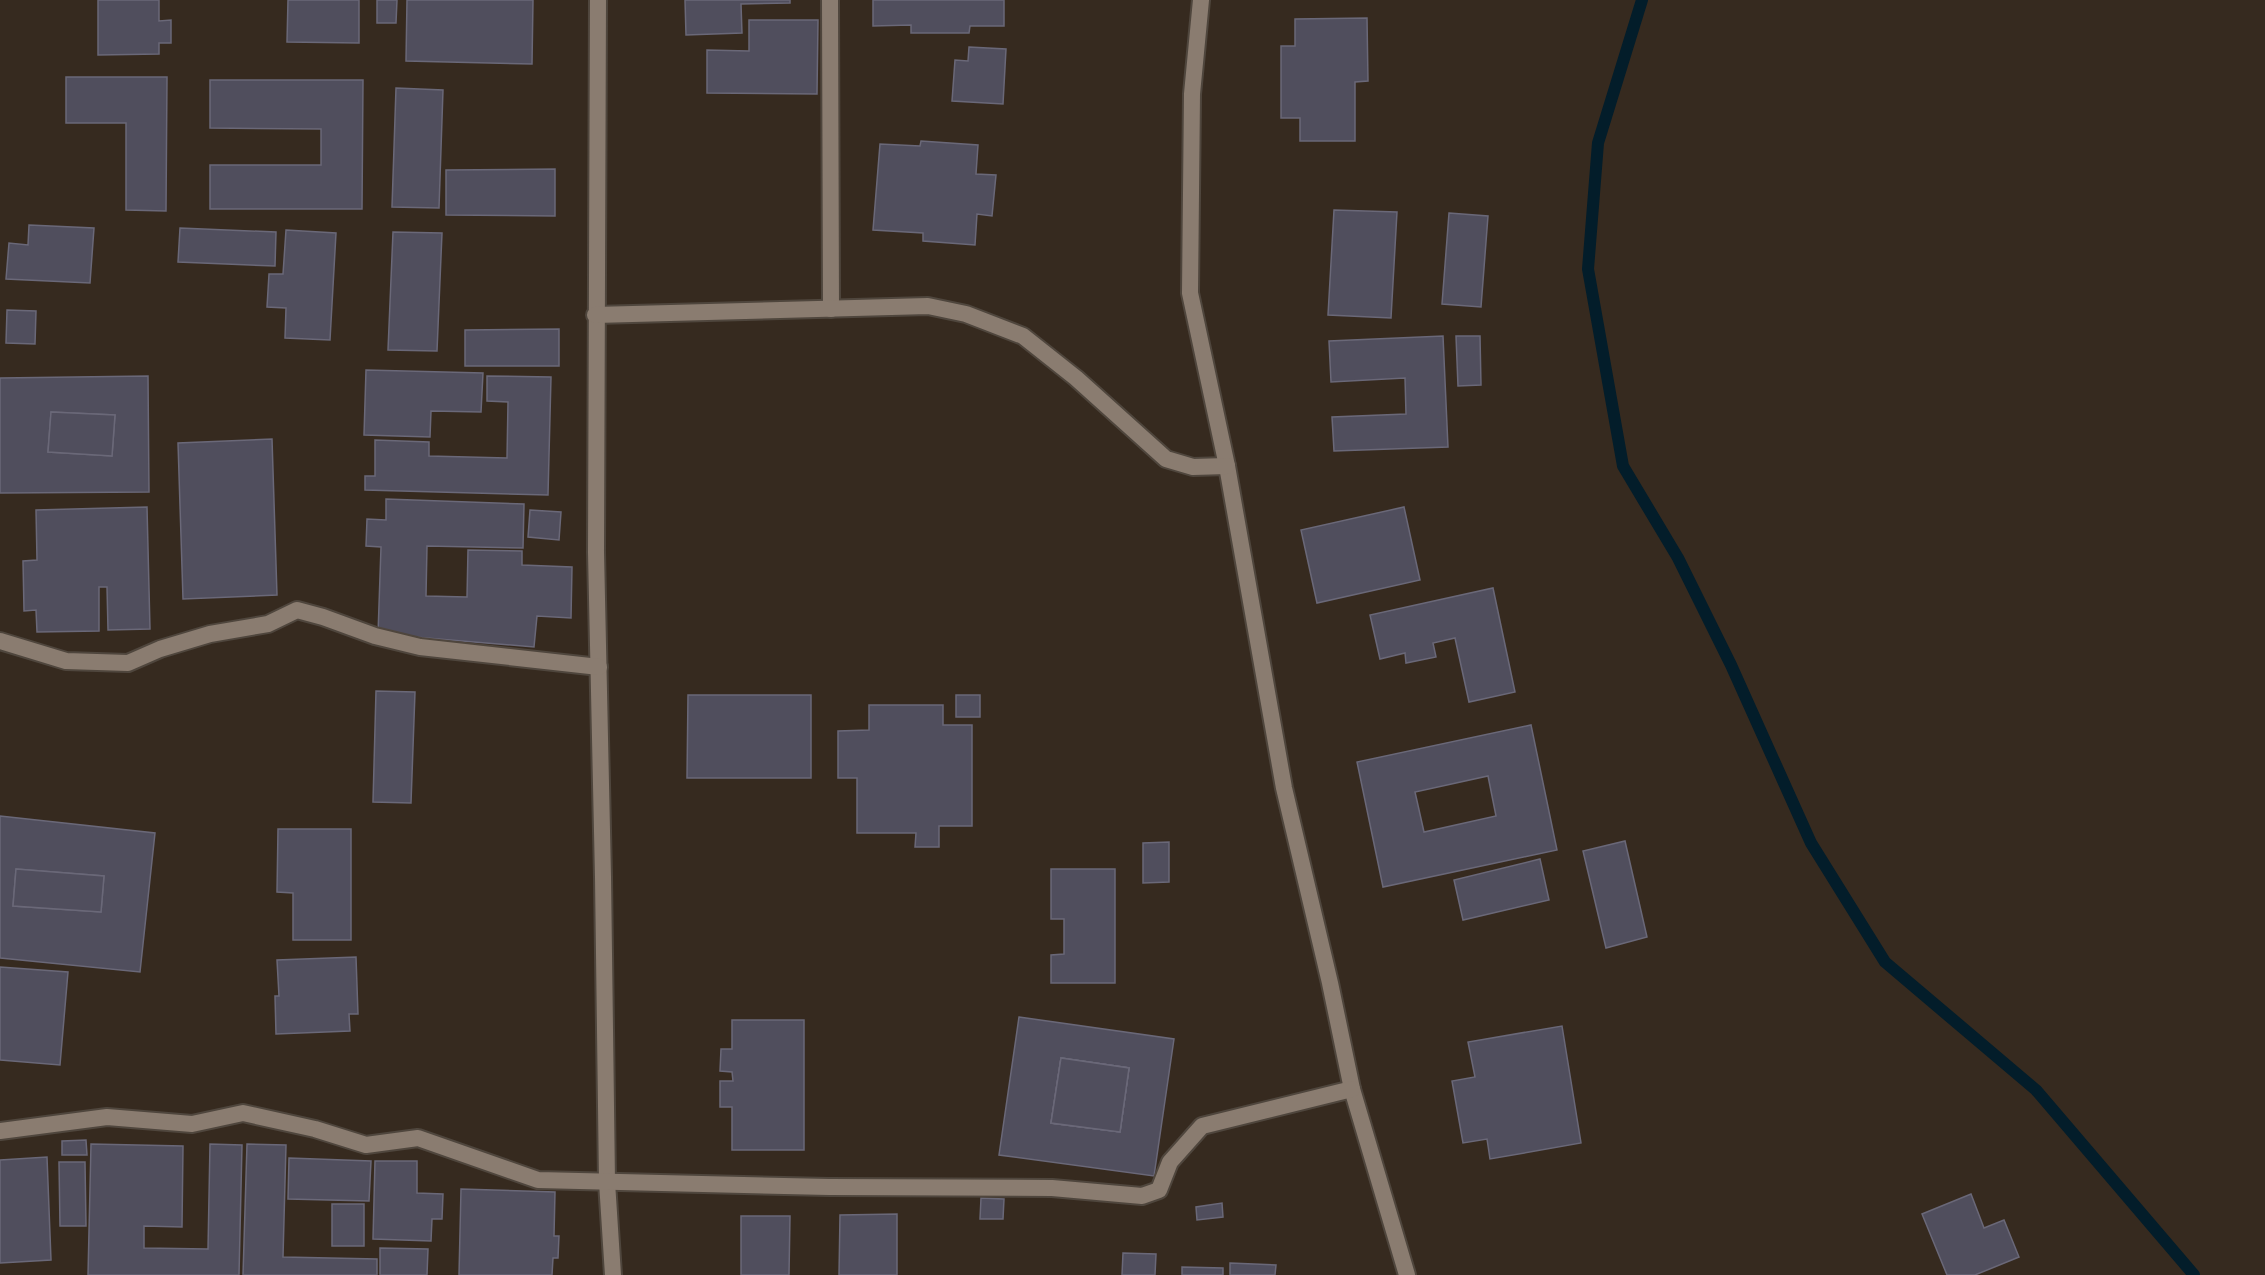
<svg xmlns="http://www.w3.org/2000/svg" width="2265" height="1275" font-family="Commissioner,sans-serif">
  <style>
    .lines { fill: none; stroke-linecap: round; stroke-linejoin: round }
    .stream { stroke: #031d2a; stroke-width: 12 }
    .building { fill: #504e5d; stroke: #6a6878; stroke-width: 1.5; fill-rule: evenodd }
    .minor-casing { stroke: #4f463d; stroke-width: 20 }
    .minor { stroke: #8a7c70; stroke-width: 16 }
  </style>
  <rect width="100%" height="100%" fill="#362a1f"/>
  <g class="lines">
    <polyline class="stream" points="1642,0 1598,143 1588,269 1623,466 1678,558 1731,665 1811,843 1885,962 2036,1090 2194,1275"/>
  </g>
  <g class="building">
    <polygon points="98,0 159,0 159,21 171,20 171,43 159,43 159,54 98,55"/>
    <polygon points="288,0 359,0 359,43 287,42"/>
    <polygon points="377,0 397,0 396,23 377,23"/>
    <polygon points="407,0 533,0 532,64 406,61"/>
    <polygon points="685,0 790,0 790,3 741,4 742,33 686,35"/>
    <polygon points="873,0 1004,0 1004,26 970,26 969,33 911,33 911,25 873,26"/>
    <polygon points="1367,18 1368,81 1355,82 1355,141 1300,141 1300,118 1281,118 1281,46 1295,46 1295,19"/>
    <polygon points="749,20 818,20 817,94 707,93 707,50 749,51"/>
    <polygon points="969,47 1006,49 1003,104 952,101 955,60 968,61"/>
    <polygon points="66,77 167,77 166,211 126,210 126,123 66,123"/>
    <polygon points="210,80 363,80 362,209 210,209 210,165 321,165 321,129 210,128"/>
    <polygon points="396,88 443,90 439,208 392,207"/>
    <polygon points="921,141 978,145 976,174 996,175 992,216 977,214 975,245 923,241 923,233 873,230 880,144 920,146"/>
    <polygon points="555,169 555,216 446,215 446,170"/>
    <polygon points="1334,210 1397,212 1391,318 1328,315"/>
    <polygon points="1449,213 1488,216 1481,307 1442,304"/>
    <polygon points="29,225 94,228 90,283 6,279 9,243 28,245"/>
    <polygon points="180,228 276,232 275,266 178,262"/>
    <polygon points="286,230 336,233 330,340 285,338 286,308 267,307 269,274 283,274"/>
    <polygon points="393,232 442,233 437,351 388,350"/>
    <polygon points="7,310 36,311 35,344 6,343"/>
    <polygon points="559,329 559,366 465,366 465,330"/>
    <polygon points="1443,336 1448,447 1334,451 1332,417 1406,414 1405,378 1331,382 1329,341"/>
    <polygon points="1456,336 1480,336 1481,385 1458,386"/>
    <polygon points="366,370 483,373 481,412 431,411 430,437 364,435"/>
    <path d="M148 376 149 492 0 493V378ZM51 412 115 415 112 456 48 452Z"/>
    <polygon points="487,376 551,377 548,495 365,490 365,476 375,476 375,440 429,442 429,456 507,458 508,402 487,401"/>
    <polygon points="51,412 115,415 112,456 48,452"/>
    <polygon points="272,439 277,595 183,599 178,443"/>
    <polygon points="386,499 524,504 523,548 427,546 426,596 467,597 468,550 522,551 522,565 572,567 571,618 537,616 534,647 378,634 381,547 366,546 367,519 386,520"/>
    <polygon points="147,507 150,629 108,630 107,587 99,587 99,631 37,632 36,610 24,611 23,561 37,560 36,510"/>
    <polygon points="1404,507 1420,580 1317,603 1301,530"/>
    <polygon points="530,510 561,512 559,540 528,537"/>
    <polygon points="1493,588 1515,692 1469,702 1455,638 1433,643 1436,657 1406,663 1405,653 1380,659 1370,615"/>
    <polygon points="376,691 415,692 411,803 373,802"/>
    <polygon points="688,695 811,695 811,778 687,778"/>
    <rect x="956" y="695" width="24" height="22"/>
    <polygon points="869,705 943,705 943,725 972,725 972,826 939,826 939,847 915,847 916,833 857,833 857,778 838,778 838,731 869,730"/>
    <path d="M1531 725 1557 850 1383 887 1357 762ZM1488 776 1496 816 1424 832 1415 792Z"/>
    <path d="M0 816 155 833 140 972 0 958ZM16 869 104 876 101 912 13 906Z"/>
    <polygon points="278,829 351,829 351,940 293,940 293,893 277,892"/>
    <polygon points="1625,841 1647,937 1606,948 1583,851"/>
    <polygon points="1169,842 1169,882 1143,883 1143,843"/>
    <polygon points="1540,859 1549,900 1463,920 1454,880"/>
    <polygon points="16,869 104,876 101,912 13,906"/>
    <polygon points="1051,869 1115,869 1115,983 1051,983 1051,955 1064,954 1064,919 1051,919"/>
    <polygon points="356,957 358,1014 349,1014 350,1031 276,1034 275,996 279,996 277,960"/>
    <polygon points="0,967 68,972 60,1065 0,1060"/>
    <path d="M1019 1017 1174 1039 1154 1176 999 1155ZM1061 1058 1129 1068 1120 1132 1051 1123Z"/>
    <polygon points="732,1020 804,1020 804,1150 732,1150 732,1107 720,1107 720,1081 733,1081 732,1072 720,1071 721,1049 732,1049"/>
    <polygon points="1562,1026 1581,1143 1490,1159 1487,1139 1463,1143 1452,1081 1475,1077 1468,1042"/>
    <polygon points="1061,1058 1129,1068 1120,1132 1051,1123"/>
    <polygon points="1061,1058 1129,1068 1120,1132 1051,1123"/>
    <polygon points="1061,1058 1129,1068 1120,1132 1051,1123"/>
    <polygon points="86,1140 87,1155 62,1155 62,1141"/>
    <polygon points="91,1144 183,1146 182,1227 144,1226 144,1248 208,1249 210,1144 242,1145 239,1275 88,1275"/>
    <polygon points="247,1144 286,1145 283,1257 377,1259 377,1275 243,1275"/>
    <polygon points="47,1157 51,1260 0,1263 0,1160"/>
    <polygon points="289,1158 371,1161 369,1201 288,1199"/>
    <polygon points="375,1161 417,1161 417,1193 443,1194 442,1219 432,1219 431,1241 373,1239"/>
    <polygon points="59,1162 85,1162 86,1226 60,1226"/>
    <polygon points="461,1189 555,1192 554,1236 559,1236 558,1258 553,1258 552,1275 459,1275"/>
    <polygon points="1971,1194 1984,1228 2004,1220 2019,1257 1975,1275 1947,1275 1922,1214"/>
    <polygon points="981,1198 1004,1199 1003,1219 980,1219"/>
    <polygon points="1222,1203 1223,1217 1197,1220 1196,1207"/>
    <rect x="332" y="1204" width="32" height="42"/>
    <polygon points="897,1214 897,1275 839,1275 840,1215"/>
    <polygon points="741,1216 790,1216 789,1275 741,1275"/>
    <polygon points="380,1248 428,1249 427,1275 380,1275"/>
    <polygon points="1123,1253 1156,1254 1155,1275 1122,1275"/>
    <polygon points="1230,1263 1276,1265 1275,1275 1230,1275"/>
    <polygon points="1182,1267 1223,1268 1223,1275 1182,1275"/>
  </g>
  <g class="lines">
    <g class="minor-casing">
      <g id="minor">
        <polyline points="598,0 596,552 603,877 607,1182 613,1275"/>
        <polyline points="830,0 831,309"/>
        <polyline points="1201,0 1192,94 1190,293 1227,466 1284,788 1330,983 1352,1089 1407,1275"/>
        <polyline points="595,315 928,306 966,314 1023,336 1076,378 1166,459 1193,467 1227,466"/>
        <polyline points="0,641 66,661 128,663 160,649 210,634 268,624 297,610 323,617 375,636 420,647 599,667"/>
        <polyline points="0,1131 107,1117 192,1124 243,1113 315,1129 366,1145 418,1138 538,1180 829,1187 1052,1188 1142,1196 1159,1190 1170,1162 1202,1126 1352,1089"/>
      </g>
    </g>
    <use href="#minor" class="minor"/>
  </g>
</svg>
